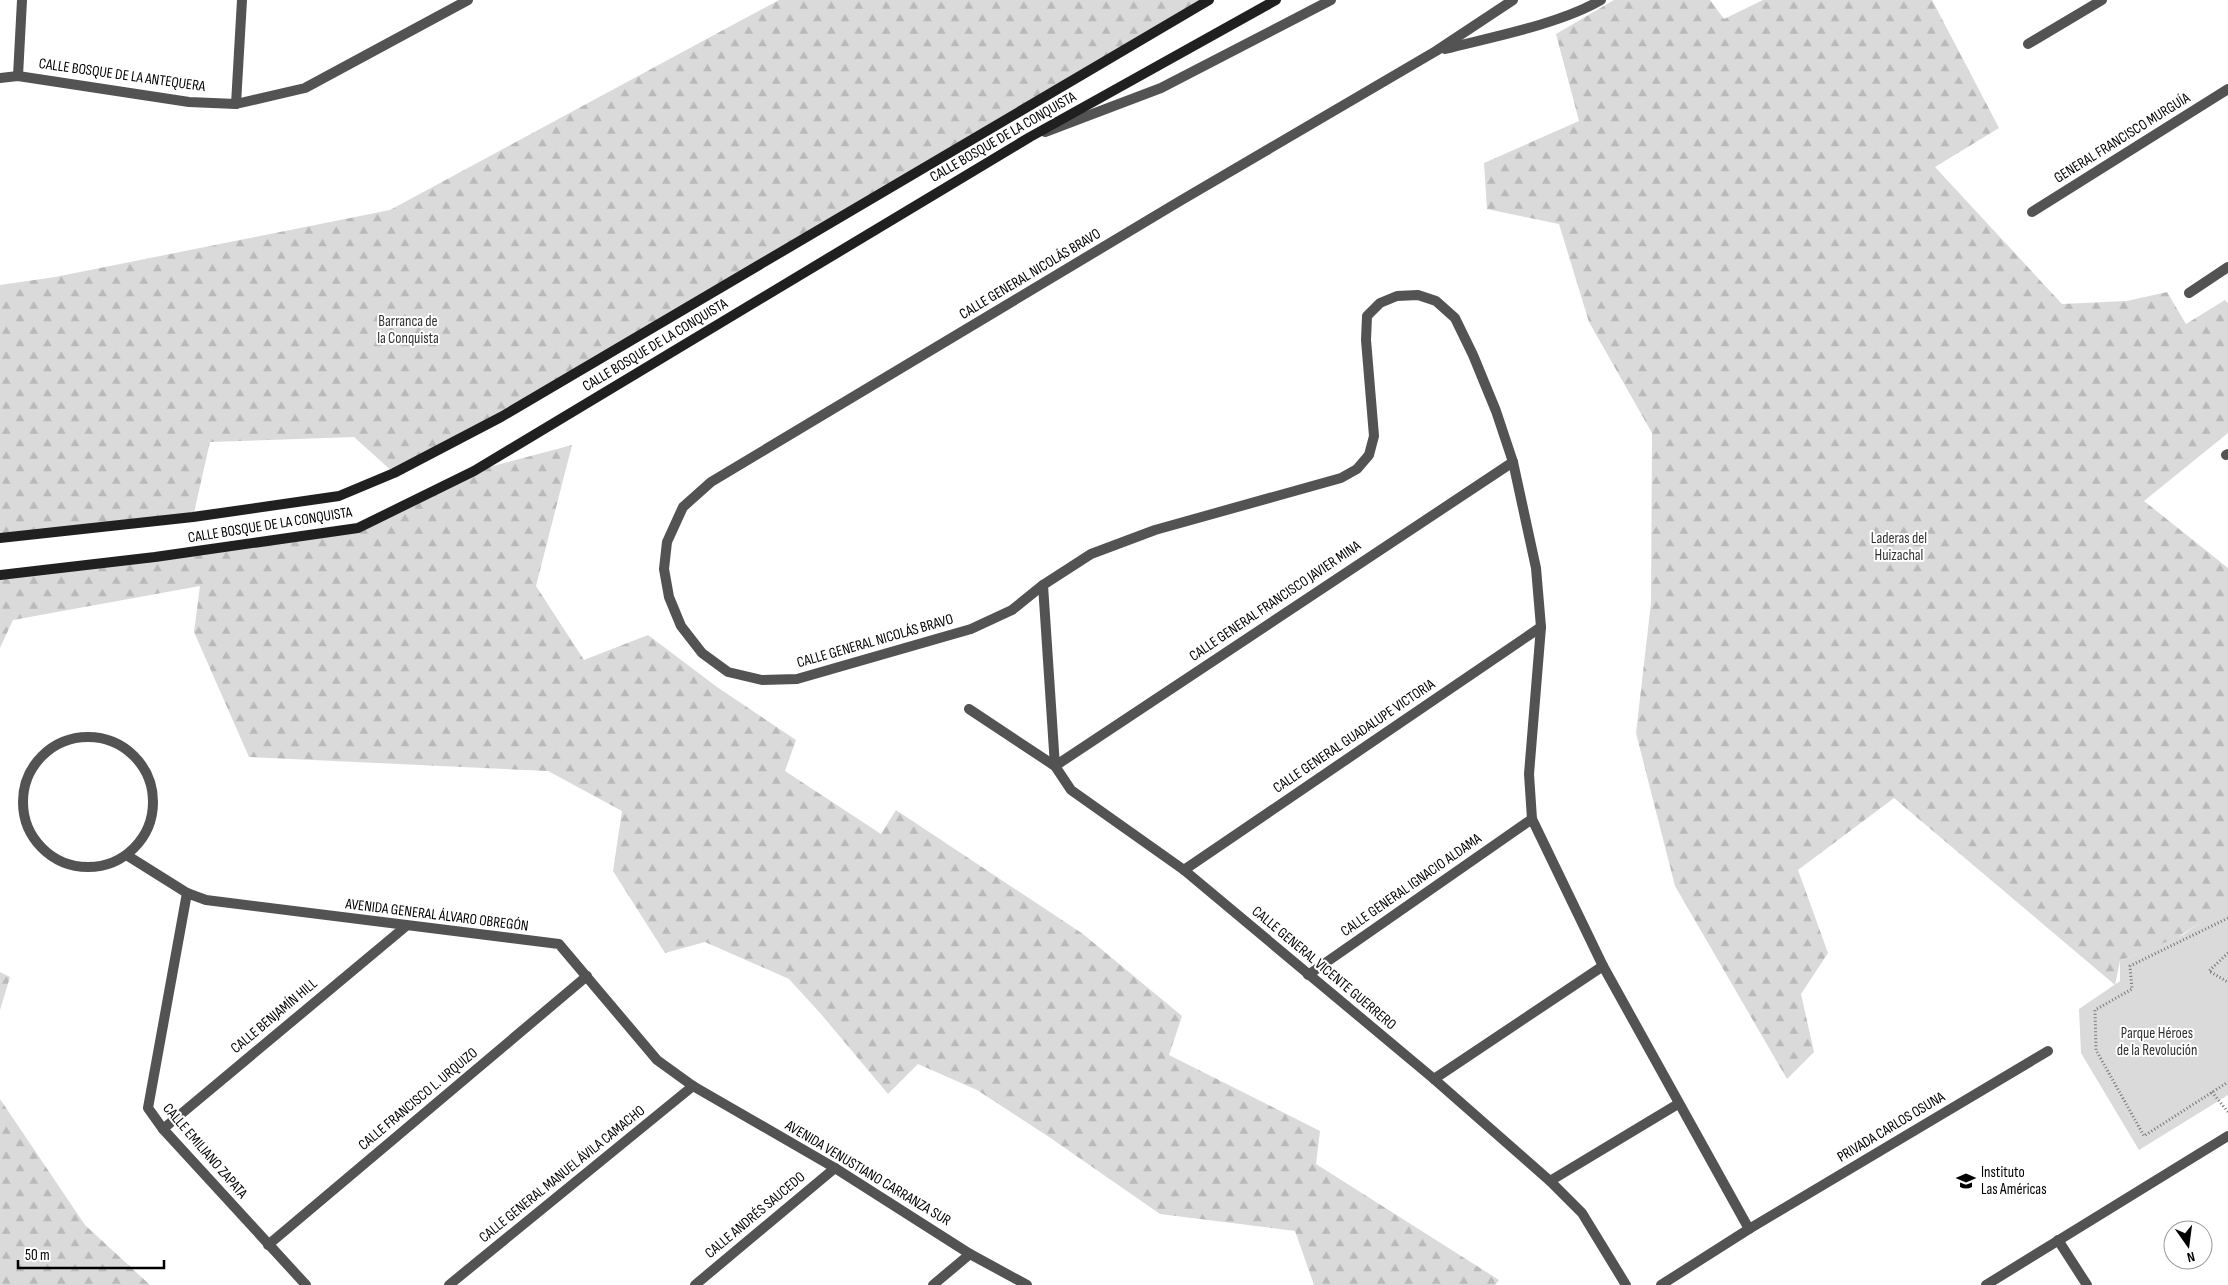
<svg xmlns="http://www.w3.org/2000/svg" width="2228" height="1285" font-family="'Sofia Sans Condensed',sans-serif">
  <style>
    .forest { fill: url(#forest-firs) }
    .park { fill: #dadada }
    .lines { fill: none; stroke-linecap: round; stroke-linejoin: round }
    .path { stroke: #757575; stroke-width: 3; stroke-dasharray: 1 2.5; stroke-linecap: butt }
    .street { stroke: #535353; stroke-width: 10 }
    .secondary { stroke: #202020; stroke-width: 10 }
    .labels { text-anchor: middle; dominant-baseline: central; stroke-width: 4; stroke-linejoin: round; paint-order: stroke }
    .street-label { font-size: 15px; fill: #000; stroke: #fff }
    .park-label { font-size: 15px; fill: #313131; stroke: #fff }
    .poi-label { font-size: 15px; fill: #000; stroke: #fff; text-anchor: start }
  </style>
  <defs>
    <pattern id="forest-firs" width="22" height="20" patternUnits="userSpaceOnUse" patternTransform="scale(1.25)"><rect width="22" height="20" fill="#dadada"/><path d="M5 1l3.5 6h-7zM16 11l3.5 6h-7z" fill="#b9b9b9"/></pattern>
  </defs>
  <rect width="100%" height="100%" fill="#fff"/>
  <g class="forest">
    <polygon points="779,0 1210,0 501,417 394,473 354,437 210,442 193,517 0,538 0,285 55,277 390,210"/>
    <polygon points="1614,0 1710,0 1724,19 1763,0 1932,0 1999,128 1935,167 2062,304 2127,301 2167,292 2186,324 2225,300 2228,303 2228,433 2144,501 2228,568 2228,904 2177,938 2120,961 2115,985 1894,798 1798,870 1828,953 1801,994 1814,1052 1787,1079 1675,886 1636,733 1651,603 1652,433 1589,322 1559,224 1487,209 1484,163 1579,121 1556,34"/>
    <polygon points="572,445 536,586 584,660 648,635 717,687 796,740 785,771 881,834 896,810 1083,934 1182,1016 1169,1055 1320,1131 1316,1164 1499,1280 1495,1285 1314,1285 1295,1231 1160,1214 1049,1137 977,1090 918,1064 888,1094 821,1014 789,979 705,942 665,953 613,871 622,811 548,771 249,757 194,632 200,586 13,620 0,648 0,575 358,528 474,471"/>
    <polygon points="0,972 10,977 0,1010"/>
    <polygon points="0,1099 85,1225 150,1285 0,1285"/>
  </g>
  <polygon class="park" points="2225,904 2228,904 2228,1095 2139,1150 2081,1053 2079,1009 2120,981 2120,961 2183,935"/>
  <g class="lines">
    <g class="path">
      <polyline points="2228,918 2130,966 2132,989 2095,1010 2096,1050 2144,1136 2228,1082"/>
      <polyline points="2228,953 2209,971 2228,982"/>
      <polyline points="2212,1092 2228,1112"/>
    </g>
    <g class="street">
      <polyline points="1513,0 1436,51 1180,201 711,482 683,507 667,542 664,569 669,597 681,626 702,653 728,672 762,680 797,679 971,629 1012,610 1043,585 1091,554 1155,530 1341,478 1357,469 1369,455 1374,436 1366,340 1367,316 1380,303 1397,296 1418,295 1436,301 1455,318 1473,355 1496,411 1513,462 1536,568 1541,627 1529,774 1532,819 1603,966 1749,1229"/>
      <polyline points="2028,44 2102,0"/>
      <path d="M1445 49C1492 37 1560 24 1601 0"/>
      <polyline points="18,76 22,0"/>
      <polyline points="0,78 18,76 189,102 236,104 305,88 468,0"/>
      <polyline points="236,104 242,0"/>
      <polyline points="1045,132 1161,88 1331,0"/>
      <polyline points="2032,212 2228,89"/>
      <polyline points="2189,293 2228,267"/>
      <polyline points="2226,455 2228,454"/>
      <polyline points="1043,585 1055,766 1513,462"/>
      <polyline points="969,709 1055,766 1071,790 1184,870 1434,1079 1550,1181 1582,1213 1626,1285"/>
      <circle cx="88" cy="802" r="65"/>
      <polyline points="128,856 187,893 206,900 559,944 657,1060 693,1086 835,1168 970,1254 1027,1285"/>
      <polyline points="1184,870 1541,627"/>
      <polyline points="187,893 148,1108 163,1129 306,1285"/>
      <polyline points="1308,975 1532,819"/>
      <polyline points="1434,1079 1603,966"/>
      <polyline points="163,1129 405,927"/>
      <polyline points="1550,1181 1678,1104"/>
      <polyline points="2058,1240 2087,1285"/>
      <polyline points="268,1245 587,976"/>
      <polyline points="449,1285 693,1086"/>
      <polyline points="695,1285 835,1168"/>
      <polyline points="933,1285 970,1254"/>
      <polyline points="1661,1285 1749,1229 2048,1051"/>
      <polyline points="1986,1285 2228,1136"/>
    </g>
    <g class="secondary">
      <polyline points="0,538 193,517 339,496 394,473 501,417 1209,0"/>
      <polyline points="0,575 155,557 358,528 474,471 1030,137 1276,0"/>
    </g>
  </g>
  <defs>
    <g id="school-bare" transform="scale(1.5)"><path d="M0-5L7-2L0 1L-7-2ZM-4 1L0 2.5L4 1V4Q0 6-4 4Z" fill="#000" stroke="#fff" stroke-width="2.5" paint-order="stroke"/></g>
  </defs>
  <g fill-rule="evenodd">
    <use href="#school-bare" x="1966" y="1181"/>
  </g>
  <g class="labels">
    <g class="street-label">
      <text transform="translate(122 75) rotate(8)">CALLE BOSQUE DE LA ANTEQUERA</text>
      <text transform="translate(1003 137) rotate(-30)">CALLE BOSQUE DE LA CONQUISTA</text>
      <text transform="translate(2122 138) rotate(-32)">GENERAL FRANCISCO MURGUÍA</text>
      <text transform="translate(1030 274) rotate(-31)">CALLE GENERAL NICOLÁS BRAVO</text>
      <text transform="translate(655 345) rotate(-31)">CALLE BOSQUE DE LA CONQUISTA</text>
      <text transform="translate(270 525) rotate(-9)">CALLE BOSQUE DE LA CONQUISTA</text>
      <text transform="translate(1275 601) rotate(-34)">CALLE GENERAL FRANCISCO JAVIER MINA</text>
      <text transform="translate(875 641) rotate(-16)">CALLE GENERAL NICOLÁS BRAVO</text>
      <text transform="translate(1354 736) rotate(-34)">CALLE GENERAL GUADALUPE VICTORIA</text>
      <text transform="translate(1411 885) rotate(-35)">CALLE GENERAL IGNACIO ALDAMA</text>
      <text transform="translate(437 915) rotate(7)">AVENIDA GENERAL ÁLVARO OBREGÓN</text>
      <text transform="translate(1324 968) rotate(40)">CALLE GENERAL VICENTE GUERRERO</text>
      <text transform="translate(274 1016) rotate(-40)">CALLE BENJAMÍN HILL</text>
      <text transform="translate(418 1099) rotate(-40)">CALLE FRANCISCO L. URQUIZO</text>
      <text transform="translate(1891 1127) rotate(-31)">PRIVADA CARLOS OSUNA</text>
      <text transform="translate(205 1151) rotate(49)">CALLE EMILIANO ZAPATA</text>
      <text transform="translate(868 1173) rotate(31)">AVENIDA VENUSTIANO CARRANZA SUR</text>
      <text transform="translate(562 1174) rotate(-39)">CALLE GENERAL MANUEL ÁVILA CAMACHO</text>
      <text transform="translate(755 1215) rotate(-40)">CALLE ANDRÉS SAUCEDO</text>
    </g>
    <g class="park-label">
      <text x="408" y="321">Barranca de<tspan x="408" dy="17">la Conquista</tspan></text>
      <text x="1899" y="538">Laderas del<tspan x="1899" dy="17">Huizachal</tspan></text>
      <text x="2157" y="1033">Parque Héroes<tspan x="2157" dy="17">de la Revolución</tspan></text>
    </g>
    <g class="poi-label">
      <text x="1981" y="1172">Instituto<tspan x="1981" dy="17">Las Américas</tspan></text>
    </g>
  </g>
  <g transform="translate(2188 1245) rotate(166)"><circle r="24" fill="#ffffff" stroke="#999999"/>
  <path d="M0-4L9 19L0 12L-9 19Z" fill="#000000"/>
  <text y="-8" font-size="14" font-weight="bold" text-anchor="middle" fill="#000000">N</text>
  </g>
  <path d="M18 1260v8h146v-8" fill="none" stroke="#000000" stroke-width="2.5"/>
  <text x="25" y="1260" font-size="15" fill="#000000" stroke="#ffffff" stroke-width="4" paint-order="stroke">50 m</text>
</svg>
